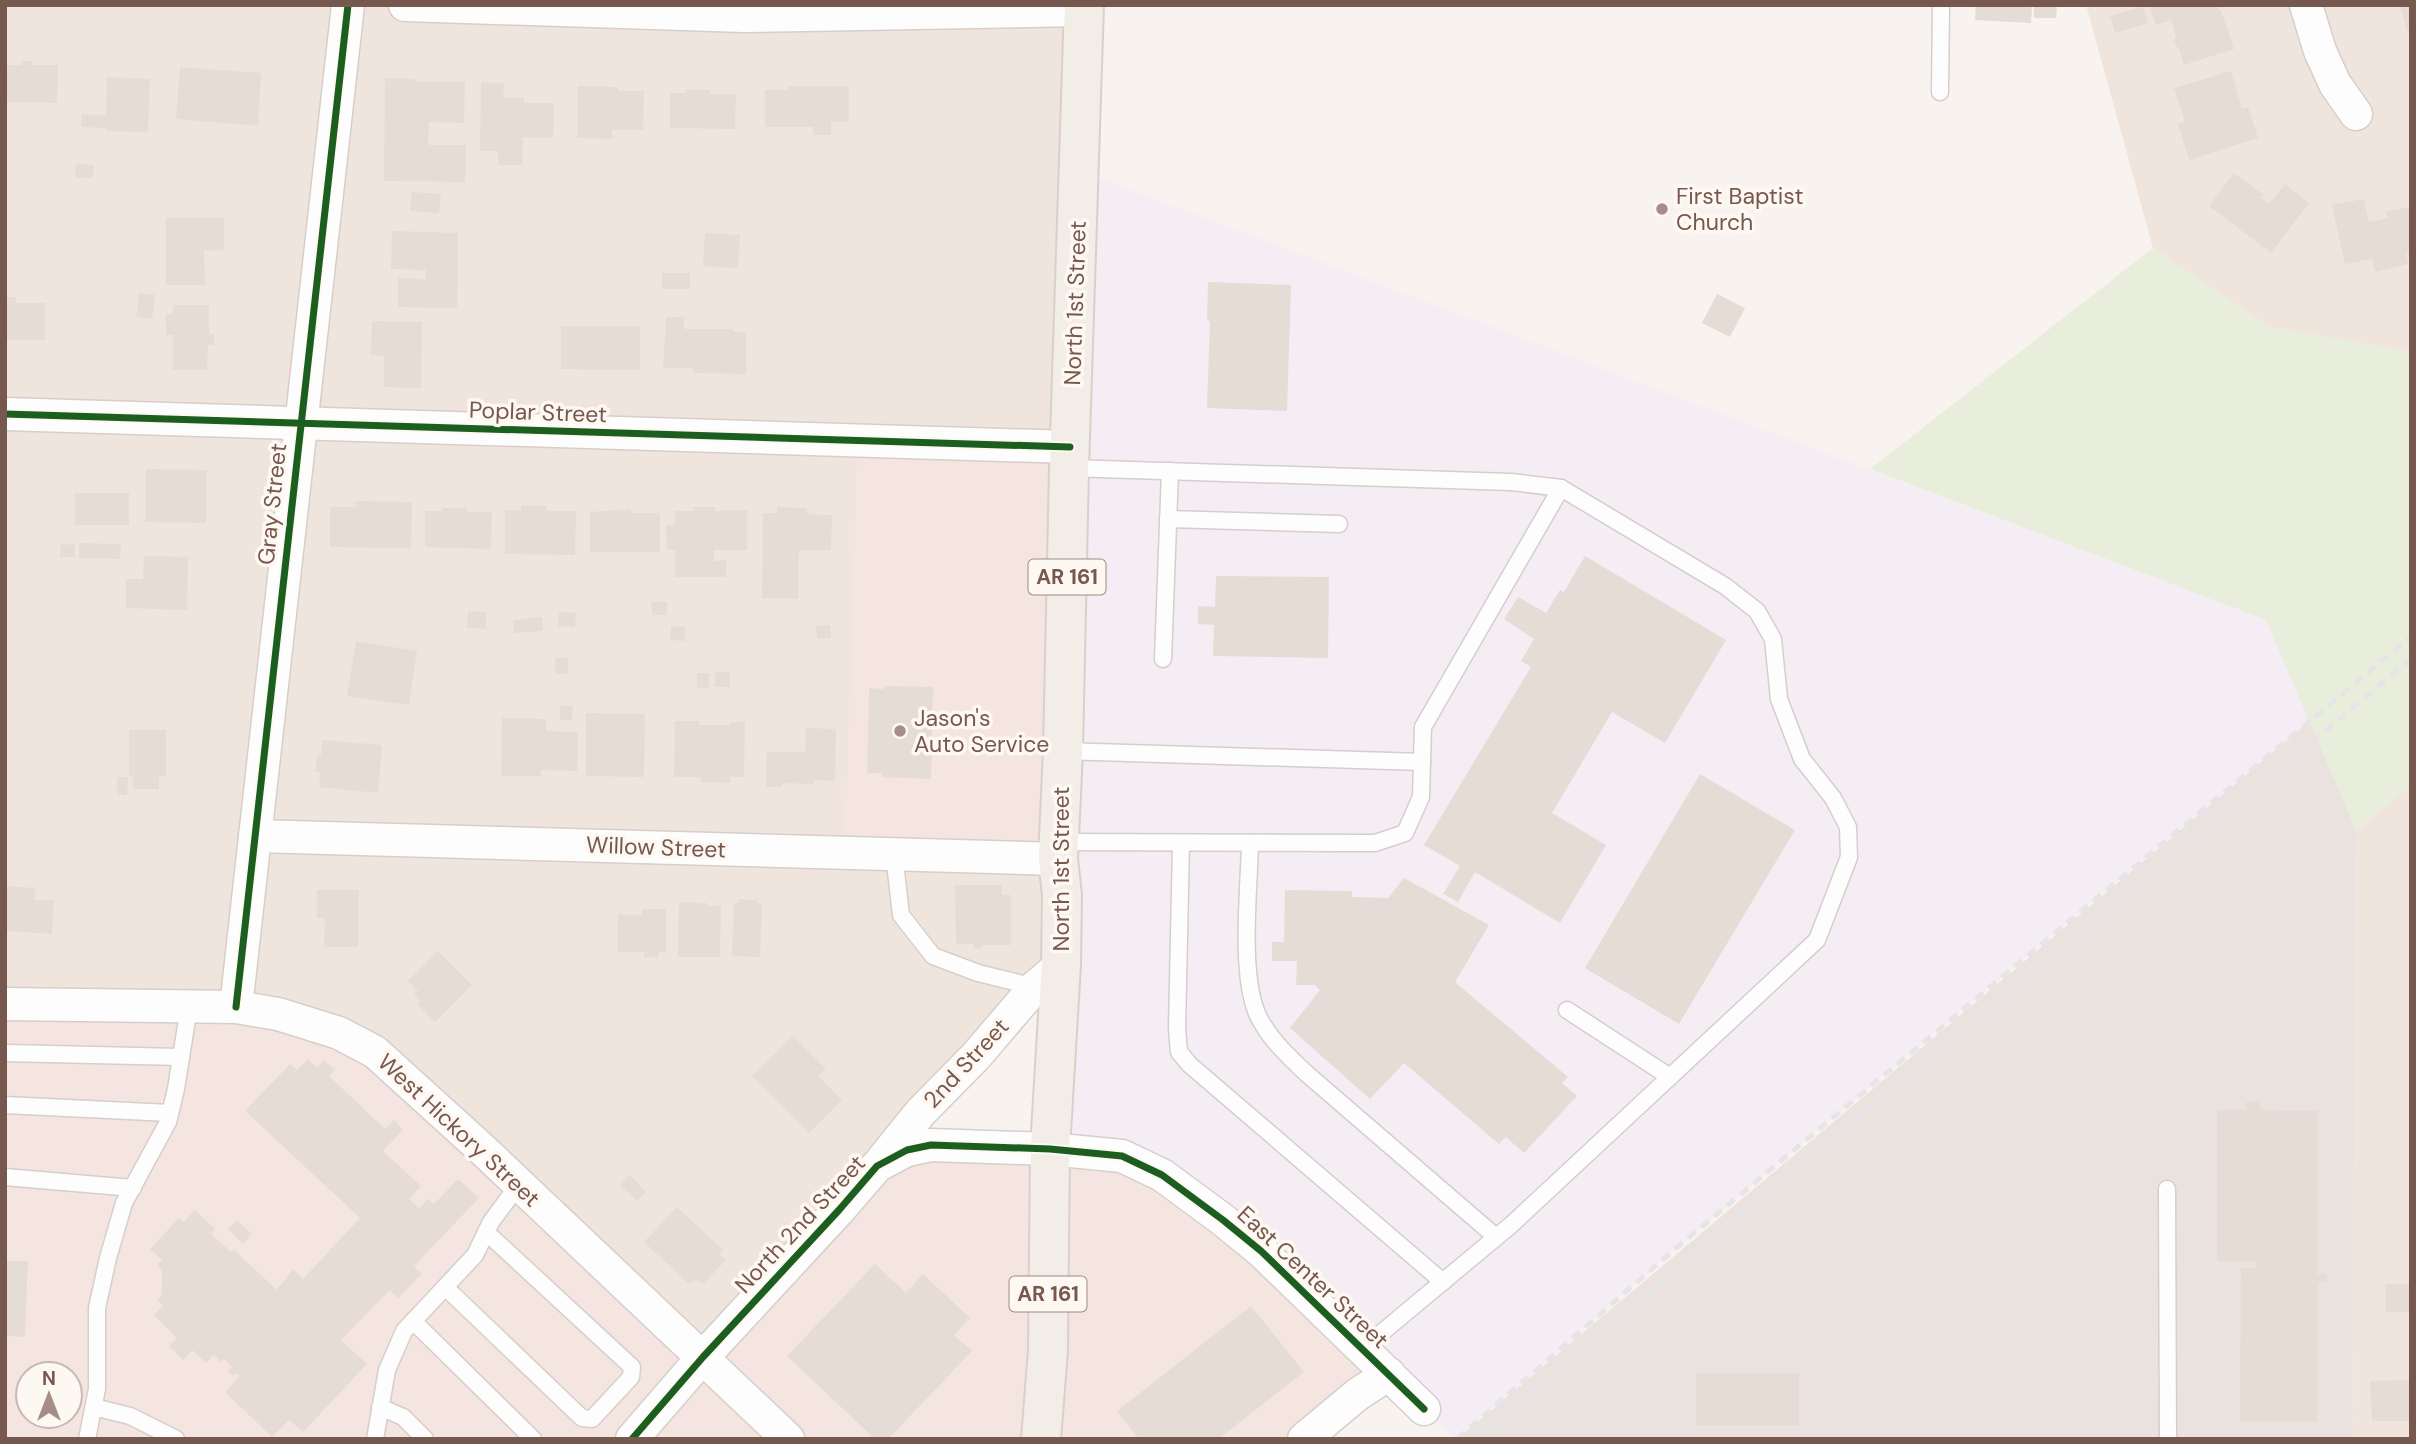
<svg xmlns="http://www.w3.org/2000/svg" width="2416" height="1444" font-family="'DM Sans',sans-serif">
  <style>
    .residential { fill: #f0e5dd }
    .commercial { fill: #f5e5e1; fill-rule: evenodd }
    .industrial { fill: #eae2de }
    .education { fill: #f4edf4 }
    .green { fill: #e8eedb }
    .building { fill: #e5dcd6 }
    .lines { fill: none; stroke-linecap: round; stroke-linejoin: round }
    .service-casing { stroke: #d6ceca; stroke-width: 19 }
    .minor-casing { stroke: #d6ceca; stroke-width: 35 }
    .primary-casing { stroke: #d9d0cc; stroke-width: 42 }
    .service { stroke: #fefdfd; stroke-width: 16 }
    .minor { stroke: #fefdfd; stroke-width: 32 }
    .primary { stroke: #f2ede7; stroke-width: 38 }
    .rail { stroke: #e5e4e6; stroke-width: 5; stroke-dasharray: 10 7; stroke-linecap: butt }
    .cycleway-casing { stroke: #fef8f2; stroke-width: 11 }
    .cycleway { stroke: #1b5e20; stroke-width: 7 }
    .poi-dot { fill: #a48e87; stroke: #fef8f2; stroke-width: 2.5 }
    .labels { text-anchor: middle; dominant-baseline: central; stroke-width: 7; stroke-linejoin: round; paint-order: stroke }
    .shield { fill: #fef8f2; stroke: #a08880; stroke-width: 2 }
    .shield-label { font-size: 21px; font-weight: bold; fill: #77584f }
    .poi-label { font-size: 23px; fill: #77584f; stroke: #fef8f2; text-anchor: start }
    .street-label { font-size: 23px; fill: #77584f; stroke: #fef8f2 }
  </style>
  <rect width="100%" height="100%" fill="#f8f3ef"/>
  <g class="residential">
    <polygon points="5,5 1085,5 1058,859 1061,965 703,1357 5,1004"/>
    <polygon points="2086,5 2411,5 2411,352 2269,327 2153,248"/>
    <polygon points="2411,785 2411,1439 2352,1439 2356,831"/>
  </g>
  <g class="commercial">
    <polygon points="858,440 1070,447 1058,859 845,853"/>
    <path d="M5 1004 236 1007 339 1033 703 1356 907 1150 1122 1156 1389 1374 1304 1439H5ZM28 1374H70V1416H28Z"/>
  </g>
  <polygon class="industrial" points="2311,720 2356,831 2352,1439 1457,1439"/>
  <polygon class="education" points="1079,170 2266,620 2311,720 1675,1249 1528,1378 1455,1439 1389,1374 1162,1175 1050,1149"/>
  <polygon class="green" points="2153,248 2269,327 2411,352 2411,785 2356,831 2266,620 1870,469"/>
  <g class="building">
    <polygon points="1976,5 2032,5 2031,23 1975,20"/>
    <polygon points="2034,5 2057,5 2056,18 2034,18"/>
    <polygon points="2149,5 2217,5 2219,11 2221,10 2234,49 2184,65 2179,48 2176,46 2174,39 2176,36 2171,20 2156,25"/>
    <polygon points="2400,5 2411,5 2411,30 2407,31"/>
    <polygon points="2143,6 2148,23 2115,33 2110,16"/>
    <polygon points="21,61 32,61 32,65 58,65 57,103 5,102 5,65 21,65"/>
    <polygon points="180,67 261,73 258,126 176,119"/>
    <polygon points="2231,71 2242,109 2248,107 2258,138 2189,160 2178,124 2185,122 2174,88"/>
    <polygon points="107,77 150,79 148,132 107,131 107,128 81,127 82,114 106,115"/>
    <polygon points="385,78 415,79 415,82 465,82 464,123 429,122 428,145 466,145 465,182 384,181"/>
    <polygon points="481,82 504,83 503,98 524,98 524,103 554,103 553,138 523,137 522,165 498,165 498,151 480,151"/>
    <polygon points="578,86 618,87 618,91 644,91 643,130 612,129 612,139 577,138"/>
    <polygon points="789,86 849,86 849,122 831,122 831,135 813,135 813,127 765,127 765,90 789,90"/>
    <polygon points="686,89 710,90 710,94 736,94 735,129 670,128 670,93 686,93"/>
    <polygon points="76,164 94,165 93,178 75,178"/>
    <polygon points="2234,173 2264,195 2262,198 2269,204 2285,184 2309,203 2271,253 2209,206"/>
    <polygon points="412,192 441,194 439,213 410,211"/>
    <polygon points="2364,199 2369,222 2388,218 2386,212 2408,207 2411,213 2411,253 2406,254 2409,264 2375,272 2372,259 2345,264 2332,205"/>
    <polygon points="166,218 224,218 224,250 204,251 205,285 166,285"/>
    <polygon points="392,231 458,233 457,308 398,307 398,278 426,279 426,270 391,269"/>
    <polygon points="705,233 740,235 738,268 703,266"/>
    <rect x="662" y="273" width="28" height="16"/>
    <polygon points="1208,282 1291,285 1287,411 1207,408 1210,321 1207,321"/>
    <polygon points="139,293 155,295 152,319 136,317"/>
    <polygon points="1717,294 1745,308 1730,337 1702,323"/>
    <polygon points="5,297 16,297 16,303 45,303 45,340 7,340"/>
    <polygon points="173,305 209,305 209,334 214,334 214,345 208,345 207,370 173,370 173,335 166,335 166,314 173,314"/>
    <polygon points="666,317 684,317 684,329 733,329 733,332 746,332 746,374 693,373 693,368 663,368"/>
    <polygon points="372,321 422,322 421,388 384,387 384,356 371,355"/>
    <polygon points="561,326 640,326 640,370 561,369"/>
    <polygon points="146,469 207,470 206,523 145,522"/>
    <rect x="75" y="493" width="54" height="32"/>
    <polygon points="356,501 412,502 411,548 330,547 330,507 356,507"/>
    <polygon points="521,505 546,506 546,511 576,511 575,555 505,554 505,510 521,510"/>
    <polygon points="694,507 715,507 715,511 747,510 747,550 714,550 714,561 726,560 726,577 675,577 675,550 667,550 666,525 675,525 675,511 694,511"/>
    <polygon points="777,507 807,508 807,514 832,515 831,550 799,550 798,599 762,598 763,513 777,513"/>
    <polygon points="442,508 467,508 467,512 492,512 491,549 425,547 425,511 442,511"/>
    <polygon points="631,509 631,513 660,513 660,552 590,552 590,512"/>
    <polygon points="79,543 121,544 120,559 79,558"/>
    <polygon points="61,544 75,545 75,557 60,557"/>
    <polygon points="144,556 188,557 187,610 126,608 126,579 143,579"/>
    <polygon points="1585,556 1726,640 1665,743 1612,712 1552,813 1606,845 1560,923 1475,872 1458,902 1443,894 1460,866 1424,845 1531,667 1521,661 1534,639 1504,619 1518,597 1546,613 1560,590 1564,592"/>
    <polygon points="1216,576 1329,577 1328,658 1213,656 1214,625 1198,624 1198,606 1215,607"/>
    <polygon points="651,602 667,602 667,615 652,615"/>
    <polygon points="468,611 486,612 486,629 467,628"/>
    <polygon points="559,612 576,613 575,627 558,626"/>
    <polygon points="542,617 543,631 514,633 513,620"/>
    <polygon points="830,625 831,638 817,639 816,626"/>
    <polygon points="671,626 685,627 685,641 670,640"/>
    <polygon points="356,641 417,651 409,705 347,696"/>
    <rect x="555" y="658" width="13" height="16"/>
    <polygon points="715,672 729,672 730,687 715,687"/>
    <rect x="697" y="673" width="12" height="15"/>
    <polygon points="884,686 933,687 931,779 882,777 883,773 867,773 869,688 884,689"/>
    <polygon points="560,706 573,706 572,720 560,720"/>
    <polygon points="586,713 645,714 644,777 586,776"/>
    <polygon points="502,718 546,719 546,731 578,732 577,771 541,770 541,776 501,776"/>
    <polygon points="675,721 699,721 699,725 731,725 731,722 745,722 744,777 730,777 730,783 701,782 701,777 674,777"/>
    <polygon points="806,728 836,729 835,781 814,780 814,784 782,783 782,787 766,787 767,752 805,752"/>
    <polygon points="129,730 166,730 166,776 159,776 159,789 133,789 133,776 129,776"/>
    <polygon points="323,740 382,745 378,793 319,787 320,772 315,772 317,755 321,755"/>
    <polygon points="1700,774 1795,830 1679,1024 1585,968"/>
    <polygon points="117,777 128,777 127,795 117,795"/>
    <polygon points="1404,878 1489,925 1455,982 1568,1077 1562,1083 1577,1096 1524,1153 1506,1137 1499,1144 1404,1063 1370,1099 1290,1028 1320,990 1315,985 1296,985 1297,961 1272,961 1272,942 1284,942 1285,890 1352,891 1352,897 1388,898"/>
    <polygon points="955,885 1002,885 1002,895 1011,895 1011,945 982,945 982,948 974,949 974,944 956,944"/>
    <polygon points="5,886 35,888 35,900 54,900 52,934 5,931"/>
    <polygon points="317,890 359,890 358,947 324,947 325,918 317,918"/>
    <polygon points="738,899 757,900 757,903 762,904 760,957 732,956 734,903 738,903"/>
    <polygon points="679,902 707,903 707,906 721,906 720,957 678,957"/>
    <polygon points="642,909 666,909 666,952 658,952 658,958 644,957 644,952 617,952 618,914 642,915"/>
    <polygon points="438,951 472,985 435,1022 417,1004 420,1001 414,994 418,991 408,981"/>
    <polygon points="793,1036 826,1069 818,1076 842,1100 809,1133 752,1076"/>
    <polygon points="308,1059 317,1068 324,1060 335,1070 329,1076 385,1129 394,1120 403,1130 383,1151 421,1186 409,1199 419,1208 428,1199 434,1204 458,1179 479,1198 414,1266 422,1274 398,1298 390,1290 341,1340 367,1364 303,1432 289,1420 272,1437 225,1392 240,1376 236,1373 233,1376 228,1371 232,1367 224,1359 221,1362 214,1355 206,1363 192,1350 183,1360 169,1346 177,1338 154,1315 163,1306 157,1300 162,1295 162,1270 157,1265 162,1260 150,1249 179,1218 184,1222 195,1210 215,1229 211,1234 231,1252 234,1250 277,1290 293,1269 303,1279 360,1218 245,1111 290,1064 297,1070"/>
    <polygon points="2246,1102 2260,1102 2260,1110 2318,1111 2317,1274 2327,1274 2327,1282 2318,1282 2317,1422 2240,1421 2241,1268 2257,1268 2257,1261 2217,1261 2217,1110 2246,1110"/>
    <polygon points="630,1175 646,1192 637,1201 620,1185"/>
    <polygon points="677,1207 723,1250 719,1254 726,1260 703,1284 696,1278 689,1284 644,1242"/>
    <polygon points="237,1220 252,1234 243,1244 228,1229"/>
    <polygon points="5,1261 28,1261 25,1337 5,1336"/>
    <polygon points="875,1264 906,1293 923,1274 970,1318 954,1335 972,1351 888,1439 875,1439 787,1356"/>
    <polygon points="2385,1284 2411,1284 2411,1312 2386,1312"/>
    <polygon points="1251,1306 1304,1372 1218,1439 1139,1439 1117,1411"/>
    <rect x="1696" y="1373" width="103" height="52"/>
    <polygon points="2411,1380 2411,1421 2372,1421 2370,1381"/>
  </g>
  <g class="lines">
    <g class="service-casing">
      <g id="service">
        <polyline points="1940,92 1941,5"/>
        <polyline points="1069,468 1511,482 1561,488 1725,586 1757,611 1773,639 1779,699 1802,759 1833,798 1848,827 1849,857 1817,940 1511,1225 1362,1349"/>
        <polyline points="1168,519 1339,524"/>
        <polyline points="1163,659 1170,471"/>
        <polyline points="1063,751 1422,762"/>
        <polyline points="1059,842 1375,843 1405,833 1421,797 1423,727 1561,488"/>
        <polyline points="1181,843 1177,1029 1179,1052 1190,1065 1443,1282"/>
        <path d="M1250 843C1249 890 1240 968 1256 1011 1266 1036 1288 1056 1307 1074L1496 1237"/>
        <polyline points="894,854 901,915 933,956 978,973 1035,987"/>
        <polyline points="1567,1010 1670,1077"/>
        <polyline points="5,1053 181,1057"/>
        <polyline points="5,1105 170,1113"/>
        <polyline points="5,1177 133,1188"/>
        <polyline points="2167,1189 2168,1439"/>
        <polyline points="445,1287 582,1418 592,1419 631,1377 632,1367 486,1232"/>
        <polyline points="413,1321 533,1439"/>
        <polyline points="94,1407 130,1416 176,1439"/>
        <polyline points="380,1407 403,1417 425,1439"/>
        <polyline points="87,1439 97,1389 97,1308 108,1258 124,1203 168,1122 176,1089 189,1007"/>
        <polyline points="375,1439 387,1370 404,1331 475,1255 491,1222 519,1184"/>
      </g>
    </g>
    <g class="minor-casing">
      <g id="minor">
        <polyline points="405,5 744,16 1084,10"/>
        <polyline points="2306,5 2320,51 2335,84 2356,114"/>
        <polyline points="5,414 1070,447"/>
        <polyline points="255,836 1058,859"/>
        <polyline points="5,1004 236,1007 278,1014 339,1033 375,1052 483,1150 788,1439"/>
        <polyline points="236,1007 348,5"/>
        <polyline points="882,1160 920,1113 976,1056 1035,987 1061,965"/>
        <polyline points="632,1439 703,1357 839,1210 877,1166 907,1150 931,1145 1050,1149 1122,1156 1162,1175 1223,1220 1261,1251 1424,1409"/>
        <polyline points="1304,1439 1358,1394 1389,1374"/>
      </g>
    </g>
    <g class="primary-casing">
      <polyline id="primary" points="1041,1439 1048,1350 1050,1149 1061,965 1062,895 1058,859 1063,751 1069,468 1084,5"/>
    </g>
    <use href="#service" class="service"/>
    <use href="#minor" class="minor"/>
    <use href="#primary" class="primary"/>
    <g class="rail">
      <polyline points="1457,1439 1675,1249 2411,637"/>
      <polyline points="1477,1439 1785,1177 2153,875 2411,659"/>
    </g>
    <g class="cycleway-casing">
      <g id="cycleway">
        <polyline points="5,414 1070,447"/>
        <polyline points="236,1007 348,5"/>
        <polyline points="632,1439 703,1357 839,1210 877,1166 907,1150 931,1145 1050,1149 1122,1156 1162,1175 1223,1220 1261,1251 1424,1409"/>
      </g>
    </g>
    <use href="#cycleway" class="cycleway"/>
  </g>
  <g class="poi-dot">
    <circle cx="1662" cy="209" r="7"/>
    <circle cx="900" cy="731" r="7"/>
  </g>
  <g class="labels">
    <g class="shield">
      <rect x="1028.5" y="559.5" width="77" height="35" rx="5"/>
      <rect x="1009.5" y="1276.5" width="77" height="35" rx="5"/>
    </g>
    <g class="shield-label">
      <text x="1067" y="577">AR 161</text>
      <text x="1048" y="1294">AR 161</text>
    </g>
    <g class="poi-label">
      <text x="1676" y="196">First Baptist<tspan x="1676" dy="26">Church</tspan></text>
      <text x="914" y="718">Jason's<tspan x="914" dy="26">Auto Service</tspan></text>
    </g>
    <g class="street-label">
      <text transform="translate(1075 303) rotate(-88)">North 1st Street</text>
      <text transform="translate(538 412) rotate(2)">Poplar Street</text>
      <text transform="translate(272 504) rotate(-84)">Gray Street</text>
      <text transform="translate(656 847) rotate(2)">Willow Street</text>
      <text transform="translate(1061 869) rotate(-90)">North 1st Street</text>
      <text transform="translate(966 1063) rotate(-47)">2nd Street</text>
      <text transform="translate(459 1130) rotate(43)">West Hickory Street</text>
      <text transform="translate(800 1224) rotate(-47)">North 2nd Street</text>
      <text transform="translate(1313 1277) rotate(43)">East Center Street</text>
    </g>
  </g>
  <rect width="2416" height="1444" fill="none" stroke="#77584f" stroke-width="14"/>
  <g transform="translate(49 1395)"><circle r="33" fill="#fef8f2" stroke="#c8b8b1" stroke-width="2"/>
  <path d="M0-5L12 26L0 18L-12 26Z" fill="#a48e87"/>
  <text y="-10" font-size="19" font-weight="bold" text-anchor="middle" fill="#77584f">N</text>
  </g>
</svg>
